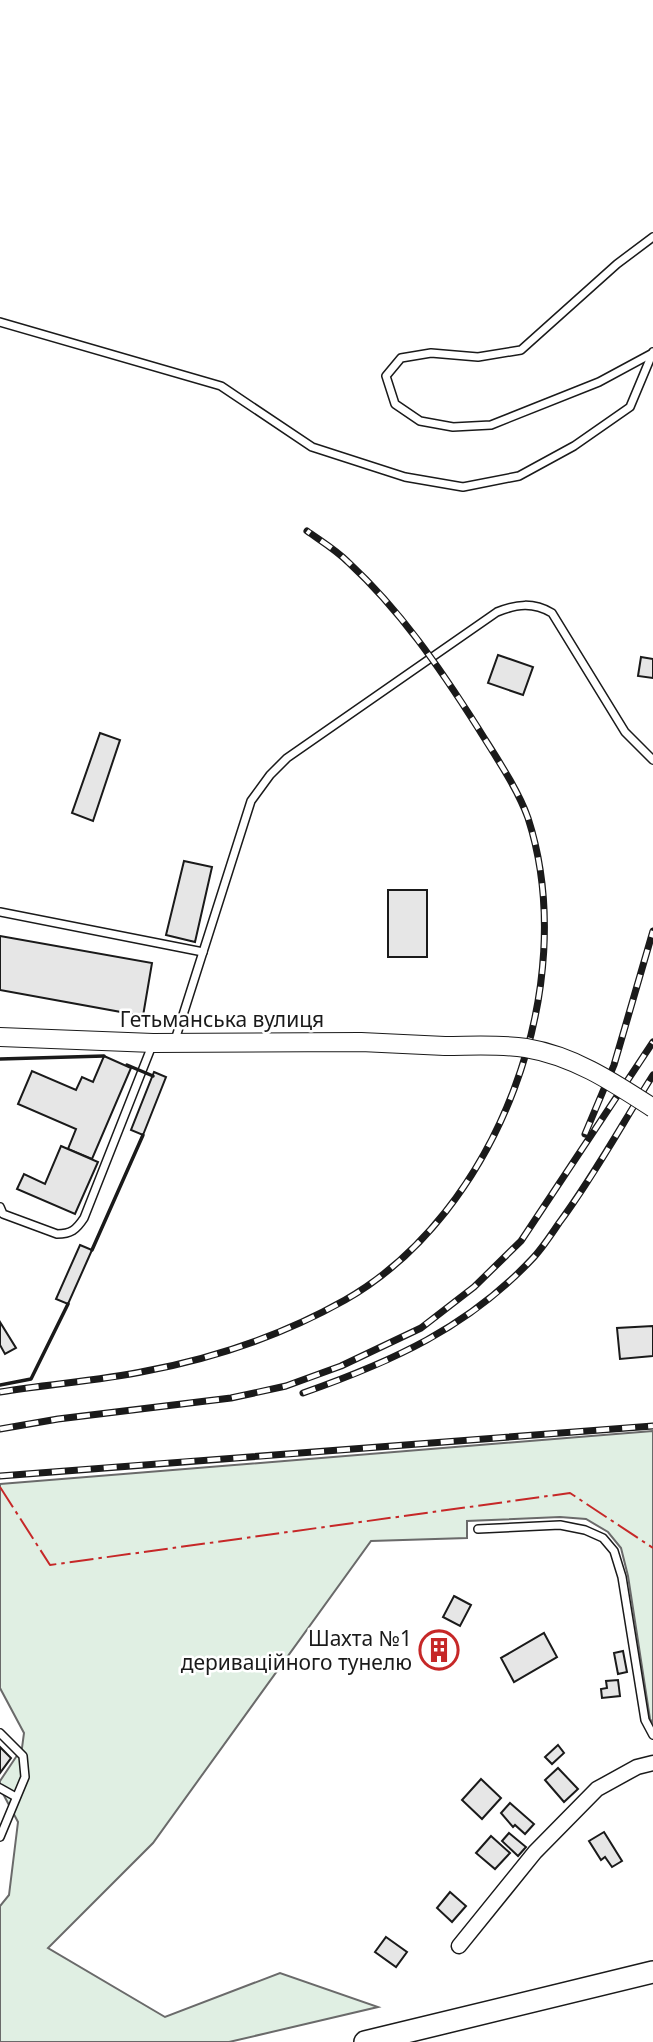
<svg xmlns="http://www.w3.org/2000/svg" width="653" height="2042" font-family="'Noto Sans',sans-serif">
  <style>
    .green { fill: #e0efe3; stroke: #6a6a6a; stroke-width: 2 }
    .building { fill: #e6e6e6; stroke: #1a1a1a; stroke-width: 2 }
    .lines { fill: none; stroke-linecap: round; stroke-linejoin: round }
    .service-casing { stroke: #1a1a1a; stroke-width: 10 }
    .minor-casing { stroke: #1a1a1a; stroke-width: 17 }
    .tertiary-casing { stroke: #1a1a1a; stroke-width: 20 }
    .primary-casing { stroke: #1a1a1a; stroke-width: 24 }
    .service { stroke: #fff; stroke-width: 7 }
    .minor { stroke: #fff; stroke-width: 14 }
    .tertiary { stroke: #fff; stroke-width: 18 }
    .primary { stroke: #fff; stroke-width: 21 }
    .rail-casing { stroke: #1a1a1a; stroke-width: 7 }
    .rail { stroke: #fff; stroke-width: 4.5; stroke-dasharray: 13; stroke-linecap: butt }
    .tertiary-bridge-casing { stroke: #1a1a1a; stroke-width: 20; stroke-linecap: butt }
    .tertiary-bridge { stroke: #fff; stroke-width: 18 }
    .wall { stroke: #1a1a1a; stroke-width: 3.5 }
    .power { stroke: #c62828; stroke-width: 2; stroke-dasharray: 24 5 3.5 5; stroke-linecap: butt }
    .labels { text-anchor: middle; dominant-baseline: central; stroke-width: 5; stroke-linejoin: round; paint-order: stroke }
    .street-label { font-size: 21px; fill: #1a1a1a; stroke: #fff }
    .poi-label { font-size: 21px; fill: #1a1a1a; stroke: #fff; text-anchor: end }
  </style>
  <rect width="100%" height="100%" fill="#fff"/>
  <polygon class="green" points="653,1431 653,1723 650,1719 628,1576 621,1548 608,1532 586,1519 560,1517 467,1521 467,1538 371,1541 153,1843 48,1948 165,2017 280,1973 378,2007 229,2042 0,2042 0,1906 9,1895 18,1822 0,1788 0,1781 22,1748 24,1733 0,1688 0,1484"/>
  <g class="building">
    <polygon points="498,655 533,667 523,695 488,683"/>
    <polygon points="641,657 653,659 653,678 638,676"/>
    <polygon points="100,733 120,740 93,821 72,813"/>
    <polygon points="184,861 212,867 195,942 166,935"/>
    <rect x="388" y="890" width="39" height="67"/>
    <polygon points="0,936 152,963 143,1016 0,990"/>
    <polygon points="104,1056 131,1068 92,1159 68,1149 76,1129 18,1104 32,1071 76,1090 82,1077 93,1082"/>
    <polygon points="154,1072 166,1077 143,1135 131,1130"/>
    <polygon points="61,1146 98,1162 75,1214 17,1189 24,1174 45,1184"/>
    <polygon points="80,1245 92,1250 68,1304 56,1299"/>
    <polygon points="0,1322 16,1348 5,1354 0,1345"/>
    <polygon points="653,1326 653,1356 620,1359 617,1328"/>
    <polygon points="454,1596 471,1605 460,1626 443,1617"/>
    <polygon points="544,1633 557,1657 514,1682 501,1658"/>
    <polygon points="623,1651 627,1672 618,1674 614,1653"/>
    <polygon points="618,1680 620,1696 602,1698 601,1689 607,1688 606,1681"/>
    <polygon points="558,1745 564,1753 552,1764 545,1757"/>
    <polygon points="0,1747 11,1758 0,1773"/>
    <polygon points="558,1768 578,1789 564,1802 545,1780"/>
    <polygon points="481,1779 501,1798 482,1819 462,1800"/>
    <polygon points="510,1803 534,1824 525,1834 515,1825 513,1827 501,1813"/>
    <polygon points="604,1832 622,1861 612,1867 605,1857 601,1860 589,1841"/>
    <polygon points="509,1833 526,1847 518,1856 502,1841"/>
    <polygon points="491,1836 510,1853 495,1869 476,1853"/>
    <polygon points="450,1892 466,1906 452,1922 437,1908"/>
    <polygon points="386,1937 407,1952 396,1967 375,1952"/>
  </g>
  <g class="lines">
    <g class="service-casing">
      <g id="service">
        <polyline points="0,322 221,386 312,447 405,477 463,487 519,476 574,446 630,407 653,352"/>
        <polyline points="651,354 599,382 491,425 453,427 420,421 395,404 386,376 401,358 431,353 478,357 521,350 617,264 653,237"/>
        <polyline points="0,912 203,952"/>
        <path d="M175 1040 251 801 270 775 287 758 497 612C517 604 533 602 552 613L625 732 653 760"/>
        <path d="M0 1207 3 1214 57 1234C71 1234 76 1230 84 1218L153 1043"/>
        <polyline points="478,1529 560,1525 585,1530 603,1538 614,1551 622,1577 645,1720 653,1735"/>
        <polyline points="0,1733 23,1756 25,1777 0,1837"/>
        <polyline points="0,1788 16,1797"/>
      </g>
    </g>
    <g class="minor-casing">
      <polyline id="minor" points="459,1946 535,1852 597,1789 637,1767 653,1763"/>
    </g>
    <g class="tertiary-casing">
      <polyline id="tertiary" points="0,1037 153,1043 361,1042 445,1046"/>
    </g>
    <g class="primary-casing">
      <polyline id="primary" points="365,2042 653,1972"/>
    </g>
    <use href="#service" class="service"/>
    <use href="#minor" class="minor"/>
    <use href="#tertiary" class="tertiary"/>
    <use href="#primary" class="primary"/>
    <g class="rail-casing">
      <g id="rail">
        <polyline points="585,1134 614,1065 653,931"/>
        <path d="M0 1392C48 1384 98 1381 146 1371 215 1358 283 1335 345 1300 498 1213 582 985 528 818 518 789 494 754 478 728 440 668 400 610 348 562 336 550 321 541 307 531"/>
        <path d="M303 1393C391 1362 468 1328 534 1257 543 1247 551 1235 559 1223 594 1176 622 1124 653 1075"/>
        <polyline points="0,1429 58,1419 231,1398 286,1386 341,1366 421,1328 474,1287 521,1241 653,1042"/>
        <polyline points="0,1476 653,1426"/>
      </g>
    </g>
    <use href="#rail" class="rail"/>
    <g class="tertiary-bridge-casing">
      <path id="tertiary-bridge" d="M445 1046C471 1046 500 1044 526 1048 574 1056 613 1082 653 1108"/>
    </g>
    <use href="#tertiary-bridge" class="tertiary-bridge"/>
    <g class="wall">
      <polyline points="0,1059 104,1056"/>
      <polyline points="127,1065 153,1076"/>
      <polyline points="92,1250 143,1135"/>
      <polyline points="0,1385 31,1379 68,1304"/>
    </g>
    <polyline class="power" points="0,1487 50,1565 570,1493 653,1548"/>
  </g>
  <defs>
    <g id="building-ring" transform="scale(2.0125)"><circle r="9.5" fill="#fff" stroke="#c62828" stroke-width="1.5"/><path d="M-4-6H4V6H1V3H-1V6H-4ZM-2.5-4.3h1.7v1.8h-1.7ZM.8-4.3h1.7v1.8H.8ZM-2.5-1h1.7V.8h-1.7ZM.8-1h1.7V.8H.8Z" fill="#c62828"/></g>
  </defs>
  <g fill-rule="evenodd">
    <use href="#building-ring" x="439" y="1650"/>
  </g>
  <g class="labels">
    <g class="street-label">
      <text x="222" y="1019">Гетьманська вулиця</text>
    </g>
    <g class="poi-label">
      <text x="412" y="1638">Шахта №1<tspan x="412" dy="24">дериваційного тунелю</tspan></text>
    </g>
  </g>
</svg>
